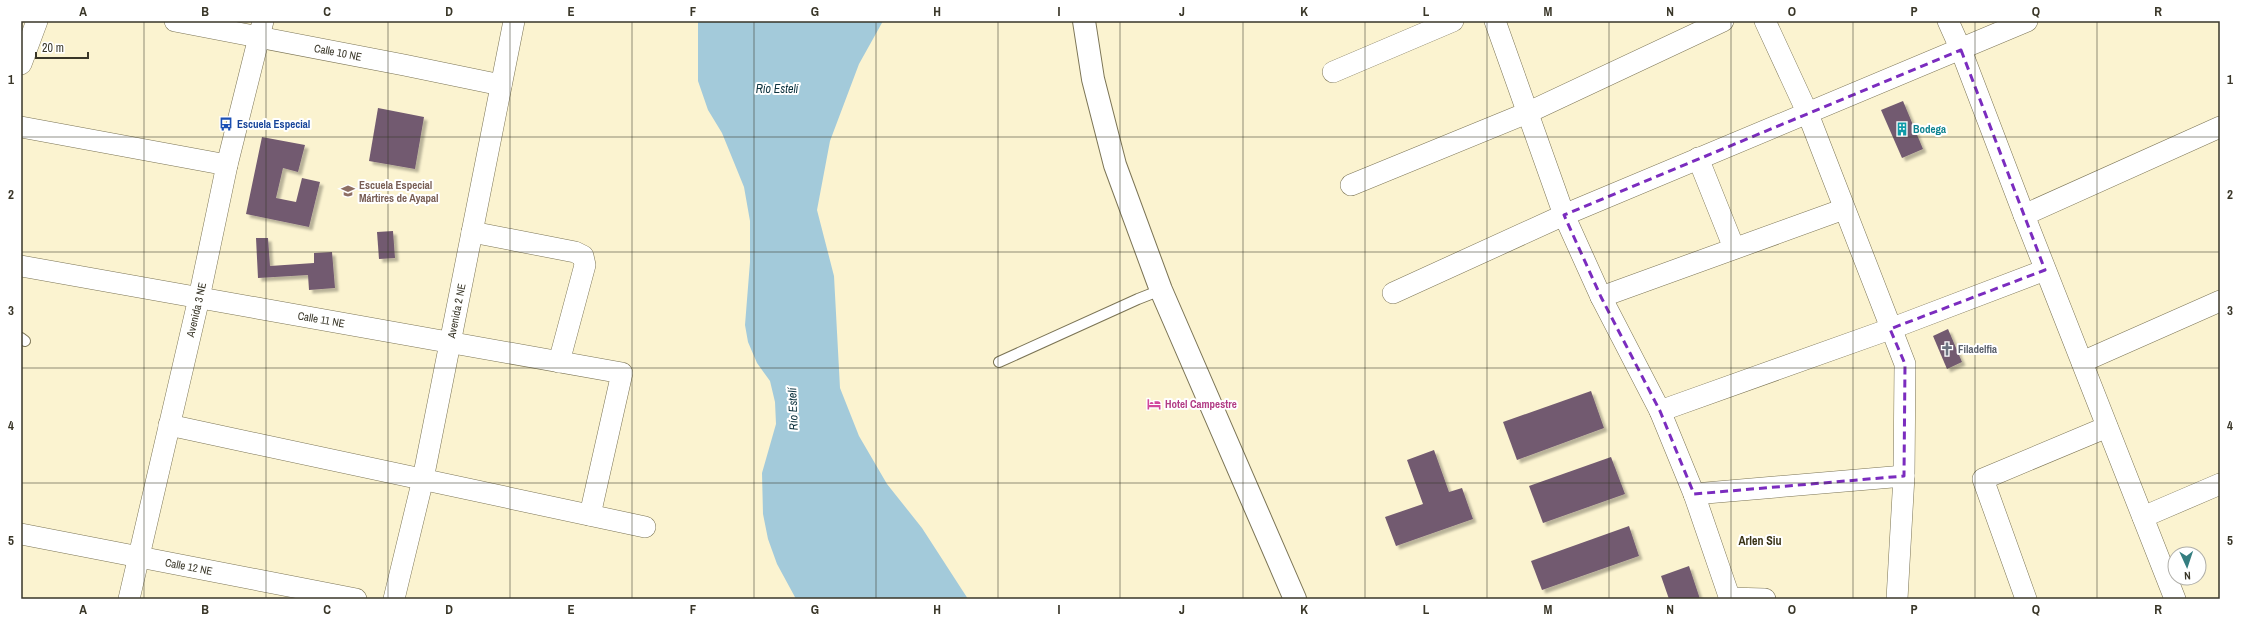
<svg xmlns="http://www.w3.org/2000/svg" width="2241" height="620" font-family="'Archivo Narrow',sans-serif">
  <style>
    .water { fill: #a3cada }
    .building { fill: #725a70; filter: url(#shadow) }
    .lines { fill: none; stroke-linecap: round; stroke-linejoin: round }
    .service-casing { stroke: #7b7455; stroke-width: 12 }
    .minor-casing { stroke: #7b7455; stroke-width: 22 }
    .tertiary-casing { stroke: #7b7455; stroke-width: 24 }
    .service { stroke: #fff; stroke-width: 10 }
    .minor { stroke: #fff; stroke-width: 21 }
    .tertiary { stroke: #fff; stroke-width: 22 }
    .marked { fill: none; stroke: #7b2cbf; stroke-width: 3; stroke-dasharray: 8 5; stroke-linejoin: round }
    .grid { fill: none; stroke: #393628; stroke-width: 1; stroke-opacity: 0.55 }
    .labels { text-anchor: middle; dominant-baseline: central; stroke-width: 4; stroke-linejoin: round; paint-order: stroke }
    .street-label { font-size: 11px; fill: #393628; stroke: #fff }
    .transit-label { font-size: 11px; font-weight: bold; fill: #164399; stroke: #fff; text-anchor: start }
    .culture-label { font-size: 11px; font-weight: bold; fill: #0d838f; stroke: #fff; text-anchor: start }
    .education-label { font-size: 11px; font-weight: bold; fill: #785e54; stroke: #fff; text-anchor: start }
    .worship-label { font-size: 11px; font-weight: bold; fill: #5b616d; stroke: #fff; text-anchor: start }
    .hotel-label { font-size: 11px; font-weight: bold; fill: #b23c85; stroke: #fff; text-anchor: start }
    .water-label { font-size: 12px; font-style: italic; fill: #0d323e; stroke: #fff }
    .neighbourhood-label { font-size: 12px; font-weight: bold; fill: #3a3316; stroke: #fff }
    .neatline { fill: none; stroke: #393628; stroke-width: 1.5 }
    .grid-label { font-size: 13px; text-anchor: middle; font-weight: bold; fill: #393628 }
  </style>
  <defs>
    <filter id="shadow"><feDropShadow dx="3.5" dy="3.5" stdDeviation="1" flood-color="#0004"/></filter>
  </defs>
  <rect width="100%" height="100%" fill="#fbf3d0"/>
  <polygon class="water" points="698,21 883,21 859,64 830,141 817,210 834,276 840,388 859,436 887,484 922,528 968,599 796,599 777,564 768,539 763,514 762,473 776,424 775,402 770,381 757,363 748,342 745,325 750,262 750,221 744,187 722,133 708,110 698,81"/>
  <g class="building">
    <polygon points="1903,101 1923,149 1902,158 1881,110"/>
    <polygon points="378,108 424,117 415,169 369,161"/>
    <polygon points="262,137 305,145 298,172 283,168 276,198 296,202 302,178 320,182 309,227 246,214"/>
    <polygon points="393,231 395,258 379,259 377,232"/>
    <polygon points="256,238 268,238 270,266 314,263 314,253 332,252 335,288 309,290 308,275 258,278"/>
    <polygon points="1948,329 1962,362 1947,369 1933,336"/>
    <polygon points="1591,391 1604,428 1517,460 1503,422"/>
    <polygon points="1434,450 1449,492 1462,488 1473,519 1396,546 1385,517 1423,504 1407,460"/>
    <polygon points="1611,457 1625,494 1543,523 1529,486"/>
    <polygon points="1629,526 1639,556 1542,590 1531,561"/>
    <polygon points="1689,566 1700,599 1669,599 1661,576"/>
  </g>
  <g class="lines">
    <g class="service-casing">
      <g id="service">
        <polyline points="21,338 25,341"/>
        <polyline points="999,362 1138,299 1161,290"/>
      </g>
    </g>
    <g class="minor-casing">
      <g id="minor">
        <path id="s1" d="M175 21 404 65 501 85"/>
        <polyline points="1495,21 1564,215 1601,297 1660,411 1694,494 1730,599"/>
        <polyline points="1765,21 1808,114 1905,364 1904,476 1897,599"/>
        <polyline points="1948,21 1961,50 2024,215 2175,599"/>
        <polyline points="21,64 37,21"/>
        <polyline points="1333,72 1453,21"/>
        <polyline points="21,127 227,165"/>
        <polyline points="1698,158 1734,248"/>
        <polyline points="1351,185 1527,113 1723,21"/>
        <polyline points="2024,215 2220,127"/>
        <polyline points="472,232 575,252 583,256 585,265 559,362"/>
        <path id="s2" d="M21 266 622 373 590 515"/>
        <polyline points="1393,293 1564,215 2027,21"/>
        <polyline points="1601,297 1844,209"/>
        <polyline points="2082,362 2220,301"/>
        <polyline points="1660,411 1890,329 2045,270"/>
        <polyline points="169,425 645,527"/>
        <polyline points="1694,494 1904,476"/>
        <polyline points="2143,517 2220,484"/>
        <path id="s3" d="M21 534 356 599"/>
        <polyline points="1729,598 1765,599"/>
        <path id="s4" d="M129 599 199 298 227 165 263 21"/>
        <path id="s5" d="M394 599 423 479 514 21"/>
        <polyline points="2026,599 1983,479 2107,427"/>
      </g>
    </g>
    <g class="tertiary-casing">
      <polyline id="tertiary" points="1084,21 1093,79 1115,165 1161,290 1295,599"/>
    </g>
    <use href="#service" class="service"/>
    <use href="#minor" class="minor"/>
    <use href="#tertiary" class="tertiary"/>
  </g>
  <path class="marked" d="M1961 50 2045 270 1890 329 1905 364 1904 476 1694 494 1660 411 1601 297 1564 215Z"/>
  <path class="grid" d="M144 21V599M266 21V599M388 21V599M510 21V599M632 21V599M754 21V599M876 21V599M998 21V599M1120 21V599M1243 21V599M1365 21V599M1487 21V599M1609 21V599M1731 21V599M1853 21V599M1975 21V599M2097 21V599M21 137H2220M21 252H2220M21 368H2220M21 483H2220"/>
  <defs>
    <g id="bus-bare" transform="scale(1.08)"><path d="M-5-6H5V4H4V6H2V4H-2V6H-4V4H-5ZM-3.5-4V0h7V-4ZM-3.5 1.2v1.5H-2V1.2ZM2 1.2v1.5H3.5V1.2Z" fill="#1a4fb4" stroke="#fff" stroke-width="2.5" paint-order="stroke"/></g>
    <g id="building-bare" transform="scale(1.08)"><path d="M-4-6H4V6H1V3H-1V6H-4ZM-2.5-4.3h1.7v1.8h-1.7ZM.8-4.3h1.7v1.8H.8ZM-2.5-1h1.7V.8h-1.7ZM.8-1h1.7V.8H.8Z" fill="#0f9aa8" stroke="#fff" stroke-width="2.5" paint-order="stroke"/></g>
    <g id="school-bare" transform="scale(1.08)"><path d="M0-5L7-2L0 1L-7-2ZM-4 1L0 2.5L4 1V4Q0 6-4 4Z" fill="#8d6e63" stroke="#fff" stroke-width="2.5" paint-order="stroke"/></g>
    <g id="church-bare" transform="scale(1.08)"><path d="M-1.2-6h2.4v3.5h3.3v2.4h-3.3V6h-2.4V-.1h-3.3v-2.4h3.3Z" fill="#6b7280" stroke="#fff" stroke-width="2.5" paint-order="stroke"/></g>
    <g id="hotel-bare" transform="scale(1.08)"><path d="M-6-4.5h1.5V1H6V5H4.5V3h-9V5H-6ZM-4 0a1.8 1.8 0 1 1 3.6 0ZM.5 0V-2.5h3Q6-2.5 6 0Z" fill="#d1479c" stroke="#fff" stroke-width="2.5" paint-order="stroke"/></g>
  </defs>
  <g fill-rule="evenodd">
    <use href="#bus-bare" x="226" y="124"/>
    <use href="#building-bare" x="1902" y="129"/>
    <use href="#school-bare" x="348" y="191"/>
    <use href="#church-bare" x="1947" y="349"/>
    <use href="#hotel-bare" x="1154" y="404"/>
  </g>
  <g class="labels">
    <g class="street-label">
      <text stroke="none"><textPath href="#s1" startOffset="166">Calle 10 NE</textPath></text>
      <text stroke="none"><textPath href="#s4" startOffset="297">Avenida 3 NE</textPath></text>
      <text stroke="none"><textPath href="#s5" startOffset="295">Avenida 2 NE</textPath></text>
      <text stroke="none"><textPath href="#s2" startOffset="305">Calle 11 NE</textPath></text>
      <text stroke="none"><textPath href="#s3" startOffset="171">Calle 12 NE</textPath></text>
    </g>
    <g class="transit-label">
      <text x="237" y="124">Escuela Especial</text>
    </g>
    <g class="culture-label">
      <text x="1913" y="129">Bodega</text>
    </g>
    <g class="education-label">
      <text x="359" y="185">Escuela Especial<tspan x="359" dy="13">Mártires de Ayapal</tspan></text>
    </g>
    <g class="worship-label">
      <text x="1958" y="349">Filadelfia</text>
    </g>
    <g class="hotel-label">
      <text x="1165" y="404">Hotel Campestre</text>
    </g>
    <g class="water-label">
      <text x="777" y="89">Río Estelí</text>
      <text transform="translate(793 409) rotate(-92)">Río Estelí</text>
    </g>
    <g class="neighbourhood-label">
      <text x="1760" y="541">Arlen Siu</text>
    </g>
  </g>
  <rect width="2241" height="620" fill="none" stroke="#ffffff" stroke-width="44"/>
  <g transform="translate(2187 566) rotate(177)"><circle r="19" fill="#ffffff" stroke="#b0afa9"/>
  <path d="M0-3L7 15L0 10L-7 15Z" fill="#357e80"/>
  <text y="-6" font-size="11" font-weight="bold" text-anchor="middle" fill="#393628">N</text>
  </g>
  <path d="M36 52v6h52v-6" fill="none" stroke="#393628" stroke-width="2"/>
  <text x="42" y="52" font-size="12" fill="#393628" stroke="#ffffff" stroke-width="3" paint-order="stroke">20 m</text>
  <rect x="22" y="22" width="2197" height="576" class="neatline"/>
  <g class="grid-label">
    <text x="83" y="16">A</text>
    <text x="205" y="16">B</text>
    <text x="327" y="16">C</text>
    <text x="449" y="16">D</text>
    <text x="571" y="16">E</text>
    <text x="693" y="16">F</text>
    <text x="815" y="16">G</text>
    <text x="937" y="16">H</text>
    <text x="1059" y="16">I</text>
    <text x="1182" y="16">J</text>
    <text x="1304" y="16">K</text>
    <text x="1426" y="16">L</text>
    <text x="1548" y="16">M</text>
    <text x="1670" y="16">N</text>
    <text x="1792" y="16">O</text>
    <text x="1914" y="16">P</text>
    <text x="2036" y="16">Q</text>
    <text x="2158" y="16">R</text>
    <text x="11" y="84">1</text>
    <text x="2230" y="84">1</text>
    <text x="11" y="199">2</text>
    <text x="2230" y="199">2</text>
    <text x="11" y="315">3</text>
    <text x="2230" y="315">3</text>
    <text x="11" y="430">4</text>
    <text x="2230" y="430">4</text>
    <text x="11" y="545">5</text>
    <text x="2230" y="545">5</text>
    <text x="83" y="614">A</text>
    <text x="205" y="614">B</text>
    <text x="327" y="614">C</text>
    <text x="449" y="614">D</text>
    <text x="571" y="614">E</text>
    <text x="693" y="614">F</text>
    <text x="815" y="614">G</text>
    <text x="937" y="614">H</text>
    <text x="1059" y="614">I</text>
    <text x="1182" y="614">J</text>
    <text x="1304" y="614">K</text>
    <text x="1426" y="614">L</text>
    <text x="1548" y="614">M</text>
    <text x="1670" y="614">N</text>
    <text x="1792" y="614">O</text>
    <text x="1914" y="614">P</text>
    <text x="2036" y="614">Q</text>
    <text x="2158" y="614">R</text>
  </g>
</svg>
